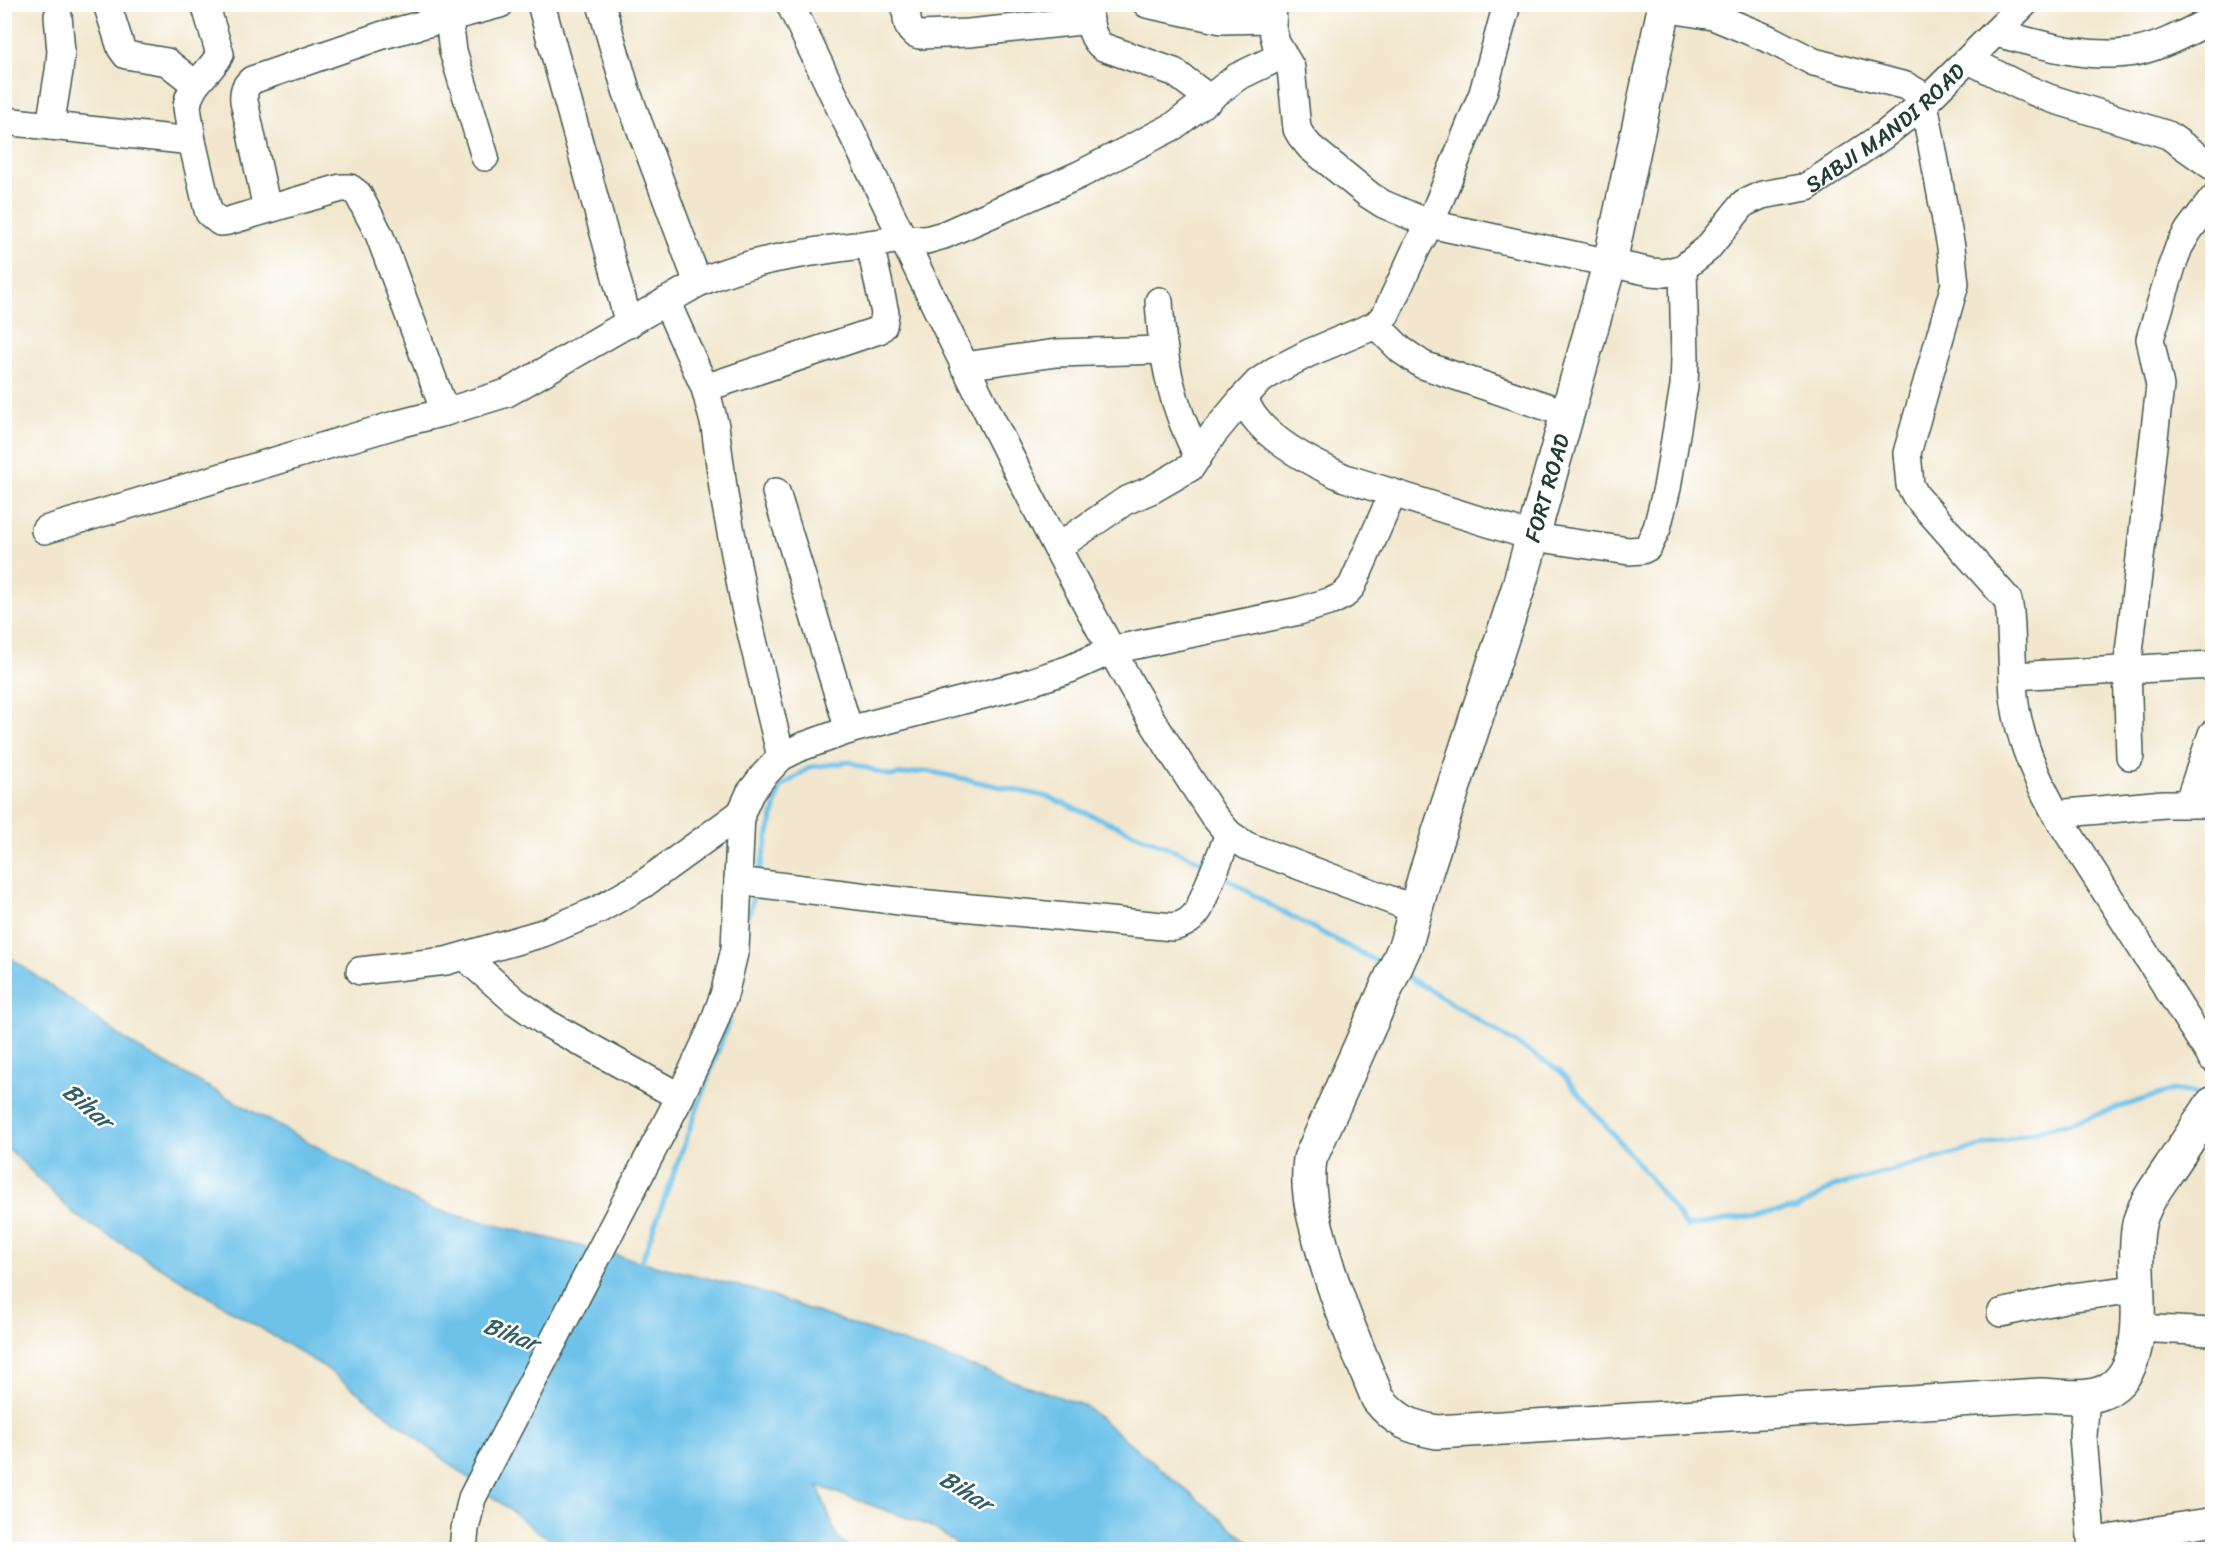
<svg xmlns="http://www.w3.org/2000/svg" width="2217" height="1554" font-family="Sriracha,sans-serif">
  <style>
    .water { fill: #6ec2ea; stroke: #46808f; stroke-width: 1.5 }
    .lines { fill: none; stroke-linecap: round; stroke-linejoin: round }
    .stream { stroke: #6ec2ea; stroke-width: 5 }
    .minor-casing { stroke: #3f564b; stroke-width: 30 }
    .major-casing { stroke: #3f564b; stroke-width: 36 }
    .minor { stroke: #fff; stroke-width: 27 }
    .major { stroke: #fff; stroke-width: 33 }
    .labels { text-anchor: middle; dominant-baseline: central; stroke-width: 5; stroke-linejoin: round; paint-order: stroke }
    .street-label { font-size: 22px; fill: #1f3d34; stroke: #fff }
    .water-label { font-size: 24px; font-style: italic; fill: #335e62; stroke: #fff }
  </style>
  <rect width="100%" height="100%" fill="#fff"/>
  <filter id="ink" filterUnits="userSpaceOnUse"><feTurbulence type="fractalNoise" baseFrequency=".0167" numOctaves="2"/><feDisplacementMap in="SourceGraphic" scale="12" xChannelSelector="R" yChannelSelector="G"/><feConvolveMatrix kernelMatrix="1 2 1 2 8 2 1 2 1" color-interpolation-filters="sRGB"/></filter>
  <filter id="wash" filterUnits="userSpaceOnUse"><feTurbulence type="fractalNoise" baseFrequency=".008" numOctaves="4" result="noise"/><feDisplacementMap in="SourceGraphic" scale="24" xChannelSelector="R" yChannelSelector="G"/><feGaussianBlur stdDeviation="1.35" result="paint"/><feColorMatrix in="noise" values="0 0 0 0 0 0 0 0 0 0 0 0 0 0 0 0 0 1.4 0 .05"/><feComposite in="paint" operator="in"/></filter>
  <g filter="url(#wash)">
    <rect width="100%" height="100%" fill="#f2e7ce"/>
    <polygon class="water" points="4,953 136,1047 428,1208 754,1290 1085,1406 1257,1549 964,1549 932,1527 818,1486 836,1535 850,1549 564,1549 533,1528 326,1368 76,1216 5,1145"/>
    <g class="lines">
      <g class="stream">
        <polyline points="1220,874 1268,904 1385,966"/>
        <polyline points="758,877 780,788 810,767 850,762 890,776 927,771 1048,797 1198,860 1207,866"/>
        <polyline points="749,915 754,892"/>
        <polyline points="1404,975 1427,988 1560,1071 1649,1177 1687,1227 1797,1208 1835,1186 2086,1118 2173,1090 2205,1095"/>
        <polyline points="640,1266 730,1018"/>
      </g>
    </g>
  </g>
  <g filter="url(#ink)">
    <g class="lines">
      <g class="minor-casing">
        <g id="minor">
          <polyline points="107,4 121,48 126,55 167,62 195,84"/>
          <path d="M205 4 220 54C210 74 189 83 187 107L192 141 207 206 209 213 220 222 228 221 341 188H350L358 194 379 234 445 412"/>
          <polyline points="447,4 453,51 485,157"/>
          <polyline points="541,4 629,324"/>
          <polyline points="601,4 626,90 698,283"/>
          <path d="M790 4C901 233 1008 465 1132 687 1157 731 1186 773 1213 815L1229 834 1247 846 1417 910"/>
          <path d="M906 4C907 17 905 32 920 35L969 33 1090 20"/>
          <path d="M1087 4C1090 19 1089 37 1103 47L1174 72 1210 99"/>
          <polyline points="1147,4 1222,20 1272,19"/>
          <path id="s1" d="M1273 4 1272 27 1276 43 1291 68 1297 129 1301 136 1310 147 1369 195 1383 204 1430 224 1651 272 1665 273 1683 268 1707 249 1744 203 1762 195 1807 187 1884 135 1924 103 2024 4"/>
          <path d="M1664 8 1713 16 1769 39 1814 62 1906 86 1918 93 1924 103 1951 247 1955 284 1907 453 1910 485 1916 496 2008 600 2010 612C2012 639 2012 668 2014 696 2018 737 2036 778 2056 814L2212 1058"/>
          <path d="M1997 33C2042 45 2092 61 2139 51 2165 45 2189 31 2212 20"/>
          <polyline points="1969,60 2018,85 2049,98 2168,135 2212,166"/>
          <polyline points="4,121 192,141"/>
          <polyline points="50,126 59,71 61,52 58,16"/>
          <path d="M267 209 244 101C243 91 245 86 252 80L383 35 500 4"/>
          <polyline points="666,301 705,388 715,426 724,495 745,607 781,757"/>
          <path d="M1159 301C1163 363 1171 401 1198 457"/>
          <polyline points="1376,325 1401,350 1423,365 1568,414"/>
          <polyline points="964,366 1056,353 1163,350"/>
          <polyline points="705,388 879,330 883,326 885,313 870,244"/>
          <path d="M1243 398C1247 404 1250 412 1255 418 1274 444 1316 465 1345 478L1533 537 1629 551 1642 550 1648 547 1657 528 1667 488 1684 386 1685 359 1683 268"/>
          <polyline points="776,492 849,730"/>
          <path d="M45 530 398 424 445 412 507 393 698 283C762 254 834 250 903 239L926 240 944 235 1079 175 1174 126 1237 77 1283 55"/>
          <polyline points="1058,547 1125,501 1153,489 1191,467 1213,434 1243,398 1258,382 1274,371 1309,353 1376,325 1386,314 1417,247 1430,224 1483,93 1507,4"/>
          <polyline points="2013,676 2212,665"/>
          <polyline points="2130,756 2127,669 2160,386 2150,339 2172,266 2179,247 2189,230 2212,200"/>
          <polyline points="2188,804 2212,734"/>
          <polyline points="2056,814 2164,804 2212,804"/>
          <path d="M738 881 908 902 1173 927C1186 924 1192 920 1199 909L1229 834"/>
          <polyline points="465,957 515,1001 548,1024 680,1097"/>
          <polyline points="360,971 446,961 543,933 598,910 642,885 741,813"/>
          <polyline points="2001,1313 2073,1297 2137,1289"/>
          <polyline points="2138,1328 2212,1332"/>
          <polyline points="2086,1396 2083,1436 2092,1550"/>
          <path d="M2092 1541C2133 1537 2171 1526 2212 1522"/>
          <polyline points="463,1550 465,1529 472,1498 680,1097 710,1033 724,995 735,949 741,813 750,793 764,775 781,757 801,747 849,730 1021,685 1070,669 1112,650 1299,611 1332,601 1344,595 1352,586 1393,493"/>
        </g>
      </g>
      <g class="major-casing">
        <path id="major" d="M1665 4 1610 262 1518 589 1426 872 1406 944 1310 1159C1306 1187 1312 1212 1320 1240 1334 1295 1357 1347 1378 1399 1396 1421 1410 1427 1437 1432L2041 1395C2061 1396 2086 1400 2104 1392 2160 1366 2127 1267 2140 1220 2146 1201 2158 1185 2169 1169 2184 1147 2198 1125 2212 1104"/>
      </g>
      <use href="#minor" class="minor"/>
      <use href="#major" class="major"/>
    </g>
  </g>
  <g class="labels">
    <g class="street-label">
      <text stroke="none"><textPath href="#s1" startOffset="808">SABJI MANDI ROAD</textPath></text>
      <text transform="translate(1547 488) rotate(-74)">FORT ROAD</text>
    </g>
    <g class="water-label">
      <text transform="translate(88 1106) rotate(40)">Bihar</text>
      <text transform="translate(511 1334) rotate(21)">Bihar</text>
      <text transform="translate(966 1491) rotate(32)">Bihar</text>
    </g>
  </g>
  <rect width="2217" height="1554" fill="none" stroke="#fff" stroke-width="24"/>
</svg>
